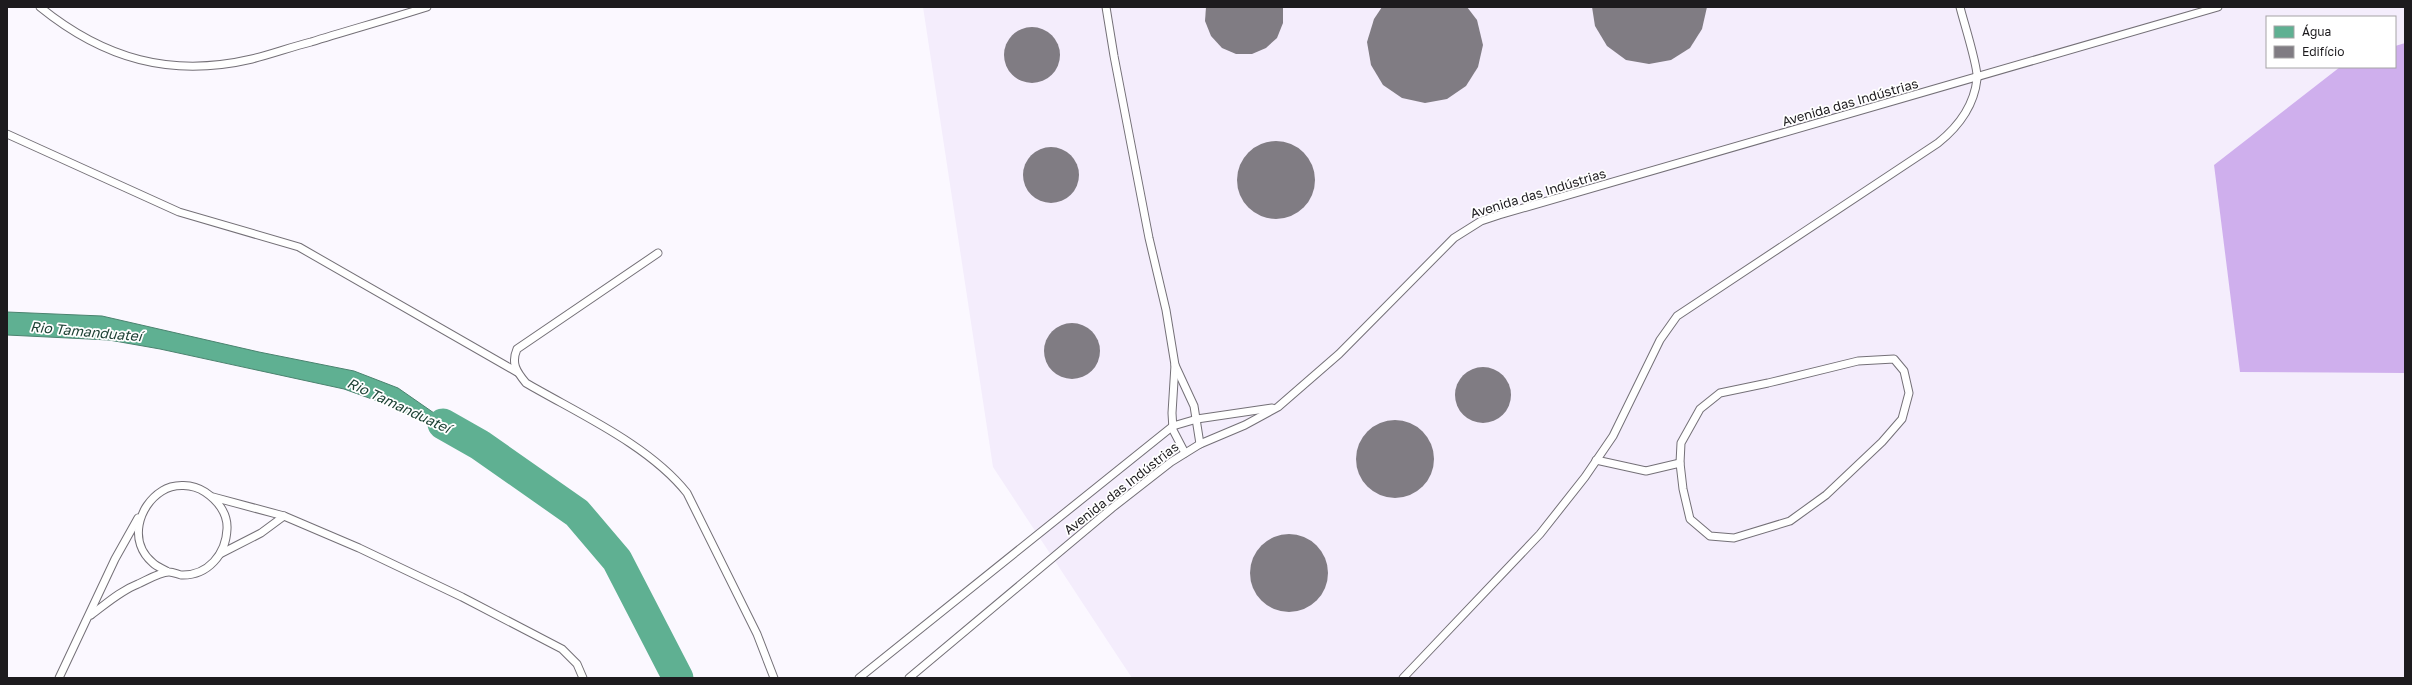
<svg xmlns="http://www.w3.org/2000/svg" width="2412" height="685" font-family="'Golos Text',sans-serif">
  <style>
    .built { fill: #f4edfc }
    .forest { fill: #cfafed }
    .water { fill: #5fb092; stroke: #4b836f }
    .lines { fill: none; stroke-linecap: round; stroke-linejoin: round }
    .river { stroke: #5fb092; stroke-width: 31 }
    .building { fill: #807c83 }
    .service-casing { stroke: #747077; stroke-width: 9 }
    .service { stroke: #fff; stroke-width: 7 }
    .labels { text-anchor: middle; dominant-baseline: central; stroke-width: 3.5; stroke-linejoin: round; paint-order: stroke }
    .street-label { font-size: 13px; fill: #1d1b1e; stroke: #fff }
    .water-label { font-size: 14px; font-style: italic; fill: #1e4235; stroke: #fff }
  </style>
  <rect width="100%" height="100%" fill="#fbf8ff"/>
  <polygon class="built" points="923,7 2405,7 2405,43 2395,46 2395,17 2267,17 2267,67 2340,67 2214,166 2241,372 2405,373 2405,678 1132,678 993,467"/>
  <polygon class="forest" points="2405,43 2405,373 2240,372 2214,165 2340,67 2395,67 2395,46"/>
  <polygon class="water" points="7,312 102,316 259,352 354,371 398,388 480,445 383,403 344,389 160,349 109,340 7,335"/>
  <g class="lines">
    <polyline class="river" points="443,424 480,445 577,513 617,560 678,678"/>
  </g>
  <g class="building">
    <polygon points="1206,7 1283,7 1283,23 1277,38 1266,48 1252,54 1236,54 1222,48 1211,36 1205,21"/>
    <polygon points="1382,7 1467,7 1477,20 1483,45 1478,67 1466,86 1447,99 1425,103 1402,98 1383,85 1371,65 1367,42 1374,19"/>
    <polygon points="1592,7 1707,7 1702,29 1690,48 1671,60 1649,64 1626,60 1607,46 1595,26"/>
    <circle cx="1032" cy="55" r="28"/>
    <circle cx="1276" cy="180" r="39"/>
    <circle cx="1051" cy="175" r="28"/>
    <circle cx="1072" cy="351" r="28"/>
    <circle cx="1483" cy="395" r="28"/>
    <circle cx="1395" cy="459" r="39"/>
    <circle cx="1289" cy="573" r="39"/>
  </g>
  <g class="lines">
    <g class="service-casing">
      <g id="service">
        <path d="M40 7C104 59 171 78 252 59 272 54 291 47 311 42 350 30 389 19 427 7"/>
        <polyline points="1106,7 1114,56 1149,238 1166,310 1175,365 1172,413 1173,430 1185,453"/>
        <polyline points="7,134 179,212 299,247 517,372"/>
        <path d="M658 253 517 349C511 363 516 371 526 383 579 414 649 445 687 493L757 634 774 678"/>
        <polygon points="1894,359 1904,371 1909,393 1902,419 1882,442 1826,495 1790,521 1734,538 1710,536 1690,519 1683,489 1680,463 1681,443 1700,409 1720,393 1768,383 1858,361"/>
        <polyline points="1175,365 1194,406 1200,444"/>
        <polyline points="1596,460 1646,471 1680,463"/>
        <polyline points="213,497 284,516 359,548 462,597 562,649 577,664 583,678"/>
        <polyline points="220,554 261,533 284,516"/>
        <path d="M91 615C106 604 120 591 138 584 147 580 160 572 169 572 173 572 177 574 181 575 208 576 226 554 227 529 228 513 217 500 205 492 193 484 174 483 162 491 138 506 128 542 153 563 157 567 164 569 168 572"/>
        <polyline points="59,678 115,559 138,518"/>
        <polyline points="859,678 1173,426 1197,419 1272,408"/>
        <polyline points="909,678 1112,508 1171,462 1200,444 1245,425 1278,407 1339,354 1454,238 1481,221 1499,215 2218,7"/>
        <path d="M1403 678 1540 534 1585 477 1613 436 1660 340 1677 316 1938 143C1958 127 1974 106 1977 79 1979 69 1963 20 1960 7"/>
      </g>
    </g>
    <use href="#service" class="service"/>
  </g>
  <g class="labels">
    <g class="street-label">
      <text transform="translate(1850 102) rotate(-16)">Avenida das Indústrias</text>
      <text transform="translate(1538 193) rotate(-17)">Avenida das Indústrias</text>
      <text transform="translate(1121 488) rotate(-38)">Avenida das Indústrias</text>
    </g>
    <g class="water-label">
      <text transform="translate(86 331) rotate(5)">Rio Tamanduateí</text>
      <text transform="translate(399 405) rotate(25)">Rio Tamanduateí</text>
    </g>
  </g>
  <rect width="2412" height="685" fill="none" stroke="#1d1b1e" stroke-width="16"/>
  <rect x="2266" y="16" width="130" height="52" fill="#ffffff" stroke="#a5a4a5"/>
  <rect x="2274" y="26" width="20" height="12" fill="#5fb092" stroke="#a5a4a5"/>
  <text x="2302" y="36" font-size="12" fill="#1d1b1e">Água</text>
  <rect x="2274" y="46" width="20" height="12" fill="#807c83" stroke="#a5a4a5"/>
  <text x="2302" y="56" font-size="12" fill="#1d1b1e">Edifício</text>
</svg>
